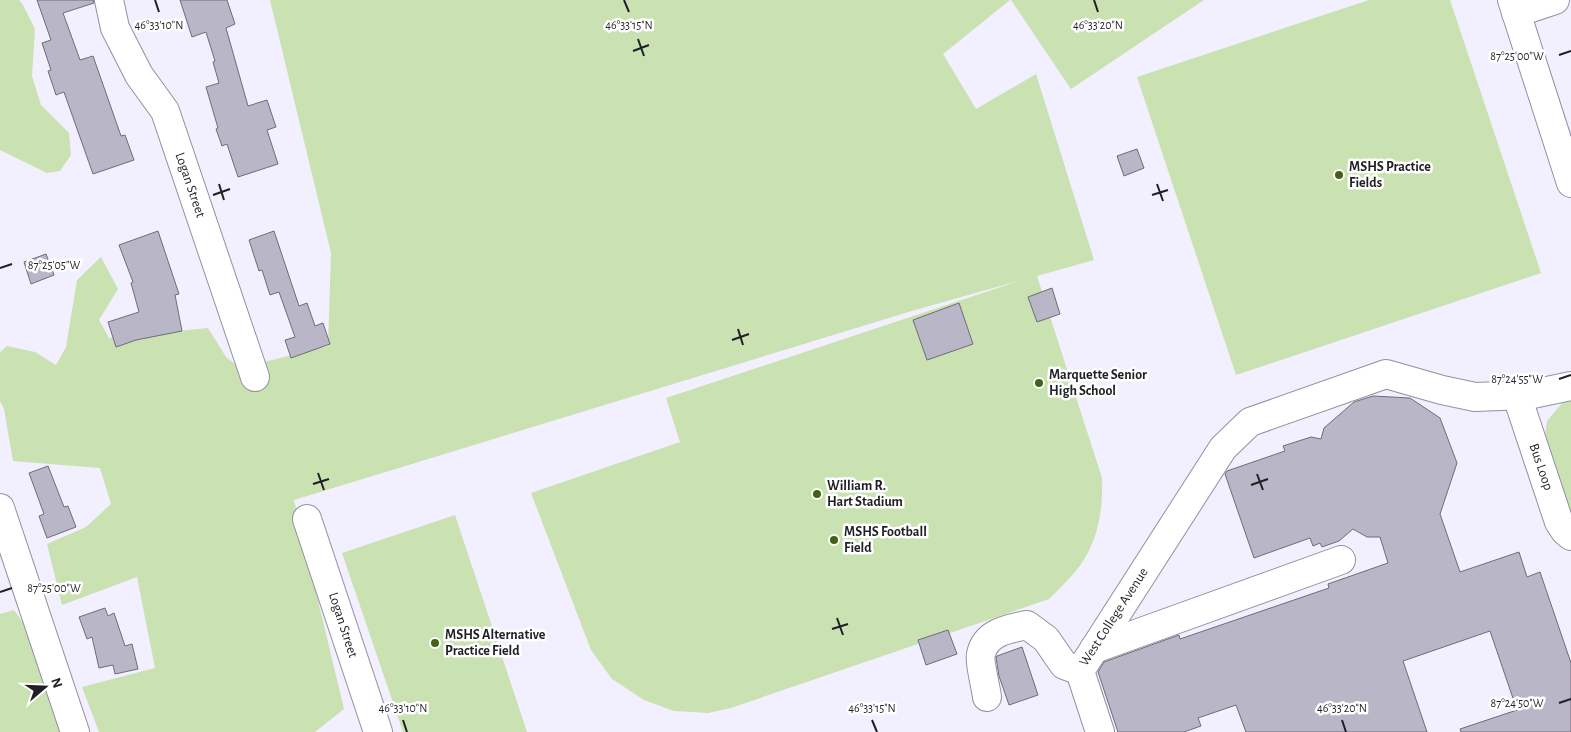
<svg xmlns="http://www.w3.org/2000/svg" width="1571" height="732" font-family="'Alegreya Sans',sans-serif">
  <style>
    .green { fill: #cae1b1 }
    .building { fill: #b9b6c7; stroke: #6e6b7a }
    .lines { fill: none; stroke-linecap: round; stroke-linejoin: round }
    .minor-casing { stroke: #9390a0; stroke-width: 30 }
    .minor { stroke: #fff; stroke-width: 28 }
    .ticks { fill: none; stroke: #201f25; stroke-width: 2 }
    .poi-dot { fill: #456214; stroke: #fff; stroke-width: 2 }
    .labels { text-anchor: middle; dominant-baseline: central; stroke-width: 5; stroke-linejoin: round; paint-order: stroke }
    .poi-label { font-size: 14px; font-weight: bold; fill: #201f25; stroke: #fff; text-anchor: start }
    .street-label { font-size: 14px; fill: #201f25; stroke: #fff }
    .ticks-label { font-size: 12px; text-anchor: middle; fill: #201f25; stroke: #fff; stroke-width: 5; stroke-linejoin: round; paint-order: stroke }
  </style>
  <rect width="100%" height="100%" fill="#f2effe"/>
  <g class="green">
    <polygon points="0,0 19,0 23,5 35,29 32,76 41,105 69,133 71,155 60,171 47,173 0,150"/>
    <path d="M270 0H1010L943 54 976 109 1036 74 1094 260 1037 276 1102 478C1103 506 1099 537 1083 561 1074 575 1061 587 1049 599L731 708 708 713 674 711 644 700 612 679 591 650 531 493 680 442 666 398 1022 280 915 310 294 500 344 709 315 732H99L82 687 155 668 137 577 62 605 47 544 86 527 111 504 100 468 13 461 4 409 0 401V352L7 346 35 352 56 365 66 347 77 280 101 257 118 289 99 320 109 338 208 328 226 357 240 368 328 346 331 253Z"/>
    <polygon points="1011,0 1204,0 1071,89"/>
    <polygon points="1369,0 1450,0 1541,273 1236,375 1137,77"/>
    <polygon points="1571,400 1571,514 1544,444 1547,421 1563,402"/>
    <polygon points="455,515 527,732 403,732 342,553"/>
    <polygon points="14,610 27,629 61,732 0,732 0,614"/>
  </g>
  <g class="building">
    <polygon points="37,0 93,0 94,3 63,13 80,60 93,56 121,136 125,135 134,160 93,174 64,92 56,95 48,71 51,70 42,43 51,40"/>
    <polygon points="180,0 227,0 235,24 226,28 248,106 267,100 276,127 267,130 278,164 238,177 227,144 222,146 216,129 218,128 206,87 219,83 213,62 215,61 206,32 192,37"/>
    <polygon points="1137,149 1144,168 1124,176 1117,156"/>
    <polygon points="158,231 179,294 175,295 182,331 136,340 116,347 108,322 139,312 131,283 133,282 119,245"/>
    <polygon points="274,231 299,306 307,303 315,326 323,323 330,344 291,358 285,340 295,337 279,292 270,295 262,270 259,271 249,240"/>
    <polygon points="46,254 54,275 31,284 24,262"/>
    <polygon points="1052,288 1060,314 1037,322 1028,297"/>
    <polygon points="959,303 973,344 927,360 913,320"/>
    <polygon points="1373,396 1410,398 1440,418 1457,463 1440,514 1460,572 1519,552 1527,577 1540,572 1571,663 1571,732 1461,732 1460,729 1517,710 1490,631 1403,661 1427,732 1246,732 1236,705 1198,718 1201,726 1184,732 1118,732 1098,672 1104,662 1179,635 1180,639 1329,588 1328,584 1388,563 1380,537 1367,537 1353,529 1339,541 1322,547 1320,543 1313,546 1310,538 1254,558 1225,474 1227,471 1285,451 1283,446 1311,437 1321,439 1324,428 1354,402"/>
    <polygon points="48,466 64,507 68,506 76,527 47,538 39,516 44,514 29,473"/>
    <polygon points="105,608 108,616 114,613 125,646 132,644 138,669 115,674 113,665 99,668 92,637 87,639 79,617"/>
    <polygon points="948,630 957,654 926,665 918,640"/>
    <polygon points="1022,647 1038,695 1009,705 999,676 996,657 997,656"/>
  </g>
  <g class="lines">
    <g class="minor-casing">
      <g id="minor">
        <polyline points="109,0 115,28 139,75 165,111 255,377"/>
        <polyline points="1512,0 1571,183"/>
        <polyline points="1516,13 1555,0"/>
        <polyline points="1517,396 1559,522 1565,531 1571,536"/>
        <polyline points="0,508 75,732"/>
        <polyline points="307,519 378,732"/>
        <polyline points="1094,649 1341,560"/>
        <path d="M987 697C986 688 979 661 981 654 986 632 1008 629 1027 625L1046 639 1064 665 1080 671"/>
        <polyline points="1100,732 1080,671 1223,448 1250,422 1386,374 1442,390 1475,397 1528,395 1571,386"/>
      </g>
    </g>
    <use href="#minor" class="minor"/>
  </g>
  <path class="ticks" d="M155 0 159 12M624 0 629 12M1094 0 1098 12M638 39 644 56M633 51 649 45M1559 55 1571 51M219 184 224 200M1157 184 1163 201M213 195 230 189M1152 195 1168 190M0 268 12 264M738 329 743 345M732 340 749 334M1559 379 1571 375M318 473 324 490M1257 474 1263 490M313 484 329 479M1251 485 1268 479M0 592 12 588M837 618 843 635M832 629 848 624M1559 703 1571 699M403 720 407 732M872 720 877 732M1342 720 1346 732"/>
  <g class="poi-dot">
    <circle cx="1339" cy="175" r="5"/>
    <circle cx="1039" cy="383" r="5"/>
    <circle cx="817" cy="494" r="5"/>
    <circle cx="834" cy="540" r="5"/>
    <circle cx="435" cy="643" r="5"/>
  </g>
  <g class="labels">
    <g class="poi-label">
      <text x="1349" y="167">MSHS Practice<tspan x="1349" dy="16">Fields</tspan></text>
      <text x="1049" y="375">Marquette Senior<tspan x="1049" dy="16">High School</tspan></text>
      <text x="827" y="486">William R.<tspan x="827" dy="16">Hart Stadium</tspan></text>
      <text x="844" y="532">MSHS Football<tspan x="844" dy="16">Field</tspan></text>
      <text x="445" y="635">MSHS Alternative<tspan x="445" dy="16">Practice Field</tspan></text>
    </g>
    <g class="street-label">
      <text transform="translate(190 185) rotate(71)">Logan Street</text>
      <text transform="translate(1541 467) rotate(71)">Bus Loop</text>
      <text transform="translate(1114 617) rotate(-57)">West College Avenue</text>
      <text transform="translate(343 625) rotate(72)">Logan Street</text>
    </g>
  </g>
  <g class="ticks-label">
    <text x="159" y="29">46°33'10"N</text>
    <text x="629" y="29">46°33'15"N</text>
    <text x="1098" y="29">46°33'20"N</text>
    <text x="1517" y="60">87°25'00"W</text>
    <text x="54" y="269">87°25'05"W</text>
    <text x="1517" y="383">87°24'55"W</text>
    <text x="54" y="592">87°25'00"W</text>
    <text x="1517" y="707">87°24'50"W</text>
    <text x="403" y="712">46°33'10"N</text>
    <text x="872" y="712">46°33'15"N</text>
    <text x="1342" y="712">46°33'20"N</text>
  </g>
  <g transform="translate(45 687) rotate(71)" stroke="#ffffff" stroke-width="4" paint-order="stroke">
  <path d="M0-4L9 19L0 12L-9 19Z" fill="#201f25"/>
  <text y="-8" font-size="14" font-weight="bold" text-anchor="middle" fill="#201f25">N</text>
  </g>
</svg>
